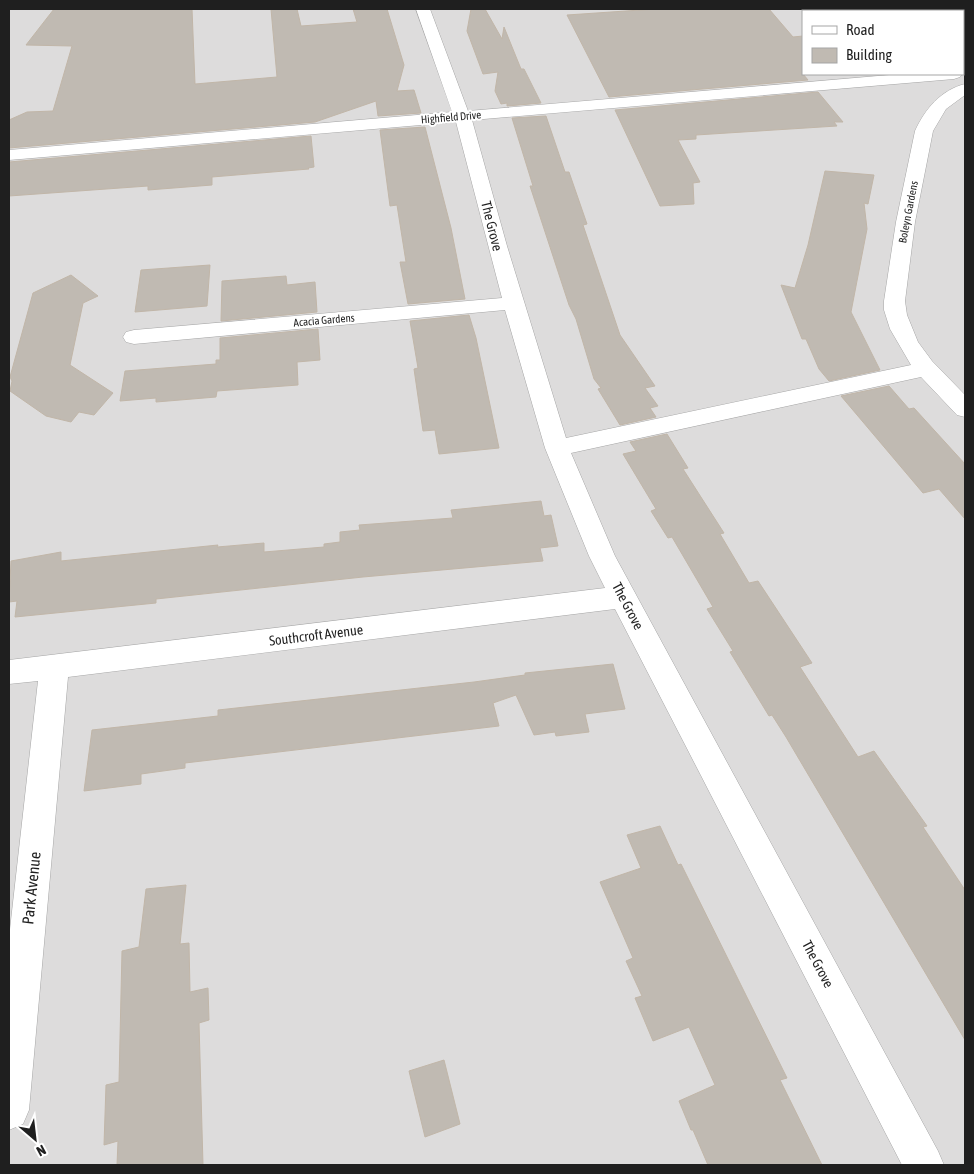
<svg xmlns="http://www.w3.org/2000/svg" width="974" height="1174" font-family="'Asap Condensed',sans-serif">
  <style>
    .residential { fill: #dddcdc; fill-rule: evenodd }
    .building { fill: #c0bab2; stroke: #c1b6a8 }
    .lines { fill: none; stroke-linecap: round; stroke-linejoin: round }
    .minor-casing { stroke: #a6a6a6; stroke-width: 1 }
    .minor { fill: #fff; fill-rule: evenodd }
    .labels { text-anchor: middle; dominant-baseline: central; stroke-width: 4; stroke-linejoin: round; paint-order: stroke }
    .far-street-label { font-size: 11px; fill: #1f1f1f; stroke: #fff }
    .street-label { font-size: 14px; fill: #1f1f1f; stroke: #fff }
    .near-street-label { font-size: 16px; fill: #1f1f1f; stroke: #fff }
  </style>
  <rect width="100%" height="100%" fill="#f0ede6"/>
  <path class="residential" d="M9 9H965V1165H9ZM803 11H963V74H803Z"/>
  <g class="building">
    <polygon points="54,9 192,9 195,84 277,77 271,9 297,9 301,26 357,22 353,9 387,9 404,65 397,91 414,90 421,113 378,116 376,101 315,122 9,148 9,120 27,112 53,111 72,46 26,45"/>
    <polygon points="471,9 485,9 502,39 504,27 521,69 524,69 541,103 507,106 507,103 501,104 495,91 498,72 483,74 467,31"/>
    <polygon points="655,9 769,9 793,37 803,36 803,74 808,80 609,97 567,15"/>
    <polygon points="818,92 843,122 834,122 837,126 696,135 696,139 678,140 700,182 693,183 694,204 660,206 615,110"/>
    <polygon points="546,116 565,172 569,172 587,224 583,225 620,335 655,386 645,388 658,406 650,408 656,417 620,425 598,389 601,388 594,379 576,319 569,305 530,186 533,186 512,118"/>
    <polygon points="425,127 451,228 465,299 408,304 400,262 406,262 397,205 390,206 380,130"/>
    <polygon points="311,136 314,167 308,168 309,169 212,177 212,185 148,190 148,186 9,196 9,162"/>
    <polygon points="825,171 874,175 868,204 864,203 867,229 851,312 880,370 829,381 819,369 806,339 802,339 781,285 795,288 808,245"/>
    <polygon points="210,265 207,306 135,312 141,270"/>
    <polygon points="71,275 98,296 83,303 70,365 113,393 94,415 79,412 71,422 46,416 10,391 12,381 10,377 33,293"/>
    <polygon points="286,276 287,285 315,282 317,312 221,321 222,281"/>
    <polygon points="469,315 476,338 499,448 439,454 435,430 423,431 414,369 418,368 410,321"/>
    <polygon points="318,329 320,360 297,362 298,385 217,391 216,397 156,402 156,398 120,401 125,371 216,364 216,360 220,360 220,338"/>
    <polygon points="889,386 909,409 914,408 965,464 965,519 939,489 923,493 841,396"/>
    <polygon points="667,434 688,468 683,469 724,533 720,534 749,583 758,581 812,663 800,667 858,757 874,751 927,826 923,827 965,890 965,1040 786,737 772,715 769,716 730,652 733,651 707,609 713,607 672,537 668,538 651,511 656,509 623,454 636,451 630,442"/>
    <polygon points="541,501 544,516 551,515 558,546 540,548 543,561 363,577 156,599 156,603 15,617 17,601 9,602 11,561 61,552 61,561 218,545 217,547 264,543 264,552 324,547 324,544 340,542 340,532 360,530 359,525 453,518 451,510"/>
    <polygon points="613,664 625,709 585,714 589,732 556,736 555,732 534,735 516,695 493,703 499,726 185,763 185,768 141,774 141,784 84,791 92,730 218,716 218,710 474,682 525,675 525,673"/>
    <polygon points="660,826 678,865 681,864 787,1078 780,1080 822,1165 708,1165 693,1130 691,1130 679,1101 715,1085 689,1027 653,1041 635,998 642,996 626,961 633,958 600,882 641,868 627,835"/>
    <polygon points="186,885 180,944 189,943 190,992 208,988 209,1020 199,1023 203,1165 117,1165 118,1141 104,1145 106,1085 119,1082 122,951 139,947 146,889"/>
    <polygon points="444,1060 460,1124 425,1137 409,1071"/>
  </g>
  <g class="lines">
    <g class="minor-casing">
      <path id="minor" d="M416 9H430L468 111 901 74H962L960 77 954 79 472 120 507 246 566 438 911 365 890 329 884 310V301L896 222 915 131C925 109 941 90 965 84V95L946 109 933 131 915 222 905 301 907 315 918 342 932 361 965 395V417L957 415 921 377 571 453 615 556 938 1151 944 1165H902L615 609 68 677 29 1110 23 1124 9 1130V938L38 681 9 684V660L605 588 589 556 545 448 505 310 134 344 126 342 123 337 126 332 134 330 502 298 456 122 9 160V150L452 112Z"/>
    </g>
    <use href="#minor" class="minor"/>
  </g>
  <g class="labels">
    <g class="far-street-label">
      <text transform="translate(451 117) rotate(-5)">Highfield Drive</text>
      <text transform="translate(908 212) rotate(-79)">Boleyn Gardens</text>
      <text transform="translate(324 320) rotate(-5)">Acacia Gardens</text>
    </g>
    <g class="street-label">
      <text transform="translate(492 226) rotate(76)">The Grove</text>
      <text transform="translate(628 606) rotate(62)">The Grove</text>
      <text transform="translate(316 635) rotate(-7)">Southcroft Avenue</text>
      <text transform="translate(818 964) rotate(62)">The Grove</text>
    </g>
    <g class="near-street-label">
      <text transform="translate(31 888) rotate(-84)">Park Avenue</text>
    </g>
  </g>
  <rect width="974" height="1174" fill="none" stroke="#1f1f1f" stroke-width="20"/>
  <rect x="802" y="10" width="162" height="65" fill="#ffffff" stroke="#a5a5a5"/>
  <rect x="812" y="26" width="25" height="8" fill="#ffffff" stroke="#a5a5a5"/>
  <text x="846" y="35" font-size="15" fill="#1f1f1f">Road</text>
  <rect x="812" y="48" width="25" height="15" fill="#c0bab2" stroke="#a5a5a5"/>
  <text x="846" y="60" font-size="15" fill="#1f1f1f">Building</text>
  <g transform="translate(35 1139) rotate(152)" stroke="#ffffff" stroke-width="4" paint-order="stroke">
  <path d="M0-4L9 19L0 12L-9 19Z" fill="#1f1f1f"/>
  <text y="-8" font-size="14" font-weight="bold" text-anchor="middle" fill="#1f1f1f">N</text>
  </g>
</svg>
